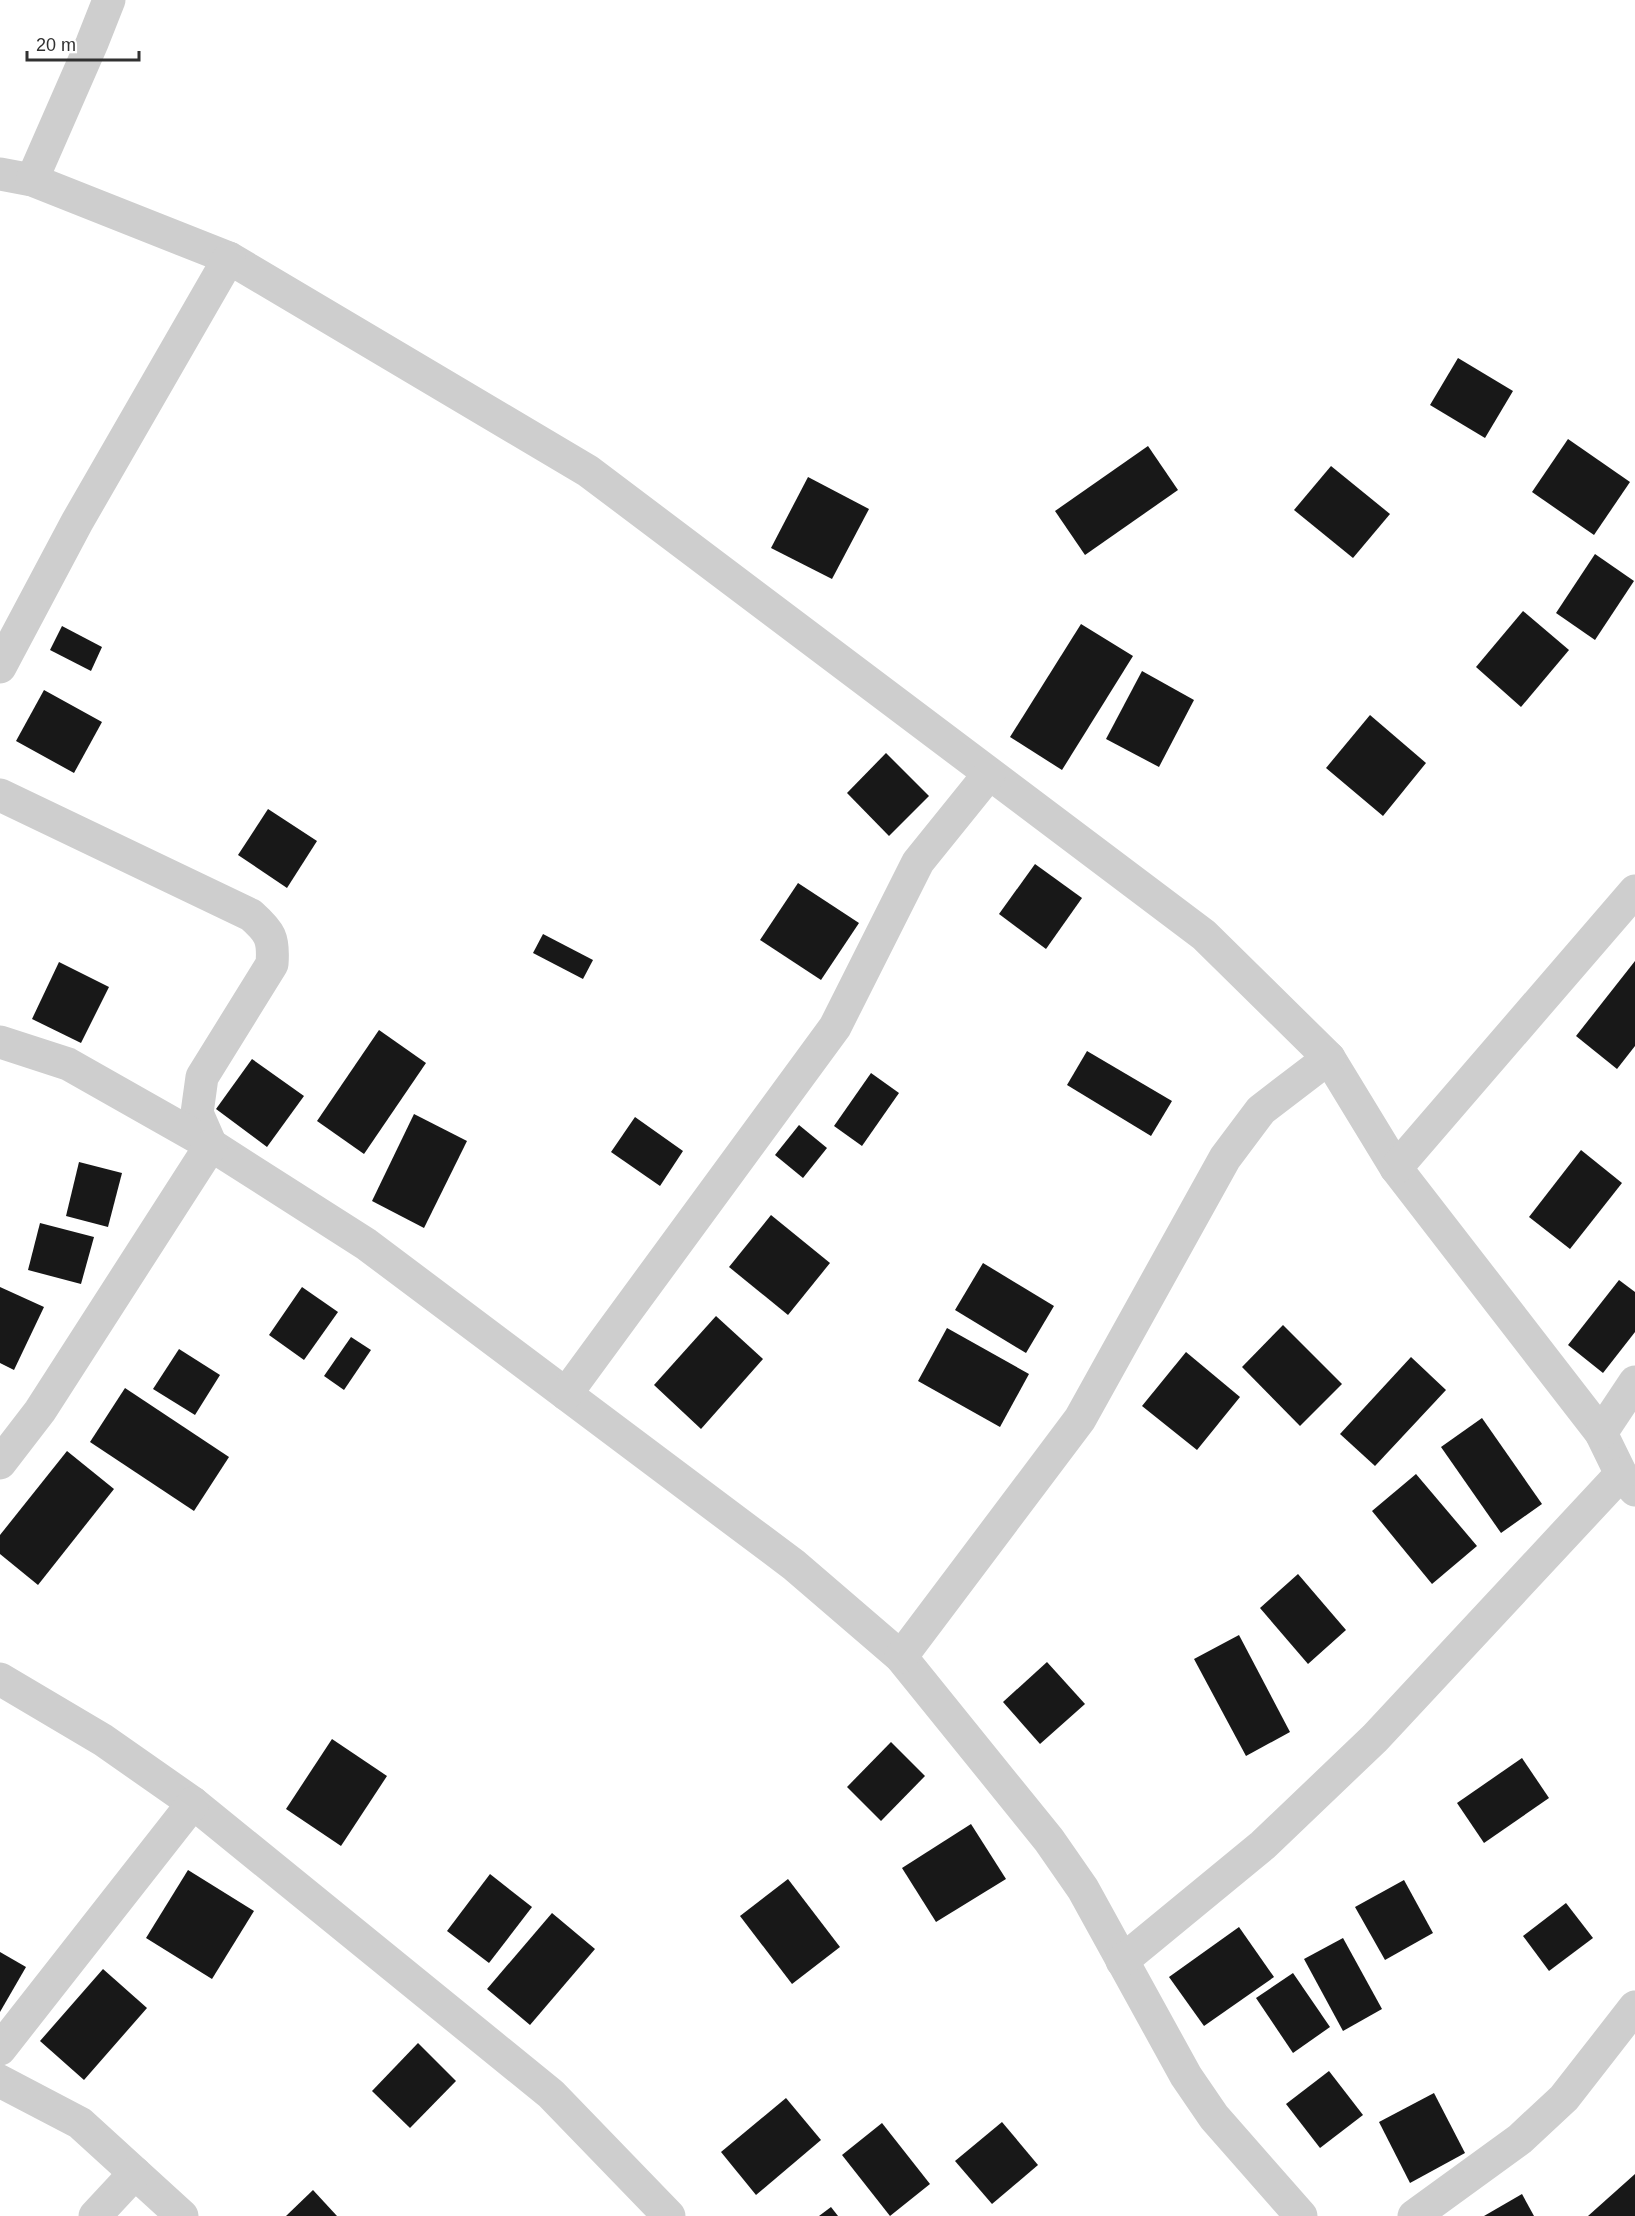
<svg xmlns="http://www.w3.org/2000/svg" width="1635" height="2216" font-family="Arial,sans-serif">
  <style>
    .building { fill: #181818 }
    .lines { fill: none; stroke-linecap: round; stroke-linejoin: round }
    .minor { stroke: #cecece; stroke-width: 33 }
  </style>
  <rect width="100%" height="100%" fill="#fff"/>
  <g class="building">
    <polygon points="1458,358 1513,391 1485,438 1430,405"/>
    <polygon points="1568,439 1630,482 1594,535 1532,492"/>
    <polygon points="1148,446 1178,490 1085,555 1055,511"/>
    <polygon points="1331,466 1390,514 1353,558 1294,510"/>
    <polygon points="808,477 869,509 832,579 771,548"/>
    <polygon points="1595,554 1634,581 1595,640 1556,613"/>
    <polygon points="1523,611 1569,650 1521,707 1476,667"/>
    <polygon points="1081,624 1133,656 1062,770 1010,737"/>
    <polygon points="62,626 102,647 91,671 50,650"/>
    <polygon points="1142,671 1194,700 1159,767 1106,739"/>
    <polygon points="44,690 102,722 74,773 16,741"/>
    <polygon points="1370,715 1426,763 1383,816 1326,768"/>
    <polygon points="886,753 929,796 889,836 847,793"/>
    <polygon points="268,809 317,841 287,888 238,855"/>
    <polygon points="1035,864 1082,898 1046,949 999,914"/>
    <polygon points="798,883 859,923 821,980 760,940"/>
    <polygon points="543,934 593,960 583,979 533,953"/>
    <polygon points="1635,961 1635,1046 1617,1069 1576,1036"/>
    <polygon points="59,962 109,987 81,1043 32,1019"/>
    <polygon points="379,1030 426,1063 364,1154 317,1121"/>
    <polygon points="1087,1051 1172,1101 1151,1136 1067,1085"/>
    <polygon points="252,1059 304,1096 267,1147 216,1109"/>
    <polygon points="871,1073 899,1093 862,1146 834,1126"/>
    <polygon points="414,1114 467,1141 424,1228 372,1201"/>
    <polygon points="635,1117 683,1151 660,1186 611,1152"/>
    <polygon points="799,1125 827,1148 803,1178 775,1155"/>
    <polygon points="1581,1150 1622,1183 1570,1249 1529,1217"/>
    <polygon points="79,1162 122,1173 108,1227 66,1216"/>
    <polygon points="771,1215 830,1263 788,1315 729,1267"/>
    <polygon points="40,1223 94,1237 81,1284 28,1270"/>
    <polygon points="983,1263 1054,1306 1026,1353 955,1310"/>
    <polygon points="1619,1280 1635,1292 1635,1332 1603,1373 1568,1345"/>
    <polygon points="0,1287 44,1307 14,1370 0,1363"/>
    <polygon points="302,1287 338,1312 304,1360 269,1335"/>
    <polygon points="716,1316 763,1359 701,1429 654,1385"/>
    <polygon points="1283,1325 1342,1384 1300,1426 1242,1367"/>
    <polygon points="947,1328 1029,1374 1000,1427 918,1381"/>
    <polygon points="351,1337 371,1350 344,1390 324,1376"/>
    <polygon points="179,1349 220,1375 195,1415 153,1389"/>
    <polygon points="1186,1352 1240,1397 1197,1450 1142,1406"/>
    <polygon points="1411,1357 1446,1390 1375,1466 1340,1434"/>
    <polygon points="125,1388 229,1457 194,1511 90,1442"/>
    <polygon points="1482,1418 1542,1504 1501,1533 1441,1447"/>
    <polygon points="67,1451 114,1489 38,1585 0,1554 0,1535"/>
    <polygon points="1416,1474 1477,1546 1432,1584 1372,1511"/>
    <polygon points="1298,1574 1346,1630 1308,1664 1260,1608"/>
    <polygon points="1239,1635 1290,1732 1246,1756 1194,1659"/>
    <polygon points="1047,1662 1085,1704 1040,1744 1003,1702"/>
    <polygon points="332,1739 387,1776 341,1846 286,1809"/>
    <polygon points="891,1742 925,1776 881,1821 847,1787"/>
    <polygon points="1522,1758 1549,1798 1484,1843 1457,1803"/>
    <polygon points="971,1824 1006,1879 936,1922 902,1868"/>
    <polygon points="188,1870 254,1911 212,1979 146,1938"/>
    <polygon points="490,1874 532,1907 489,1963 447,1931"/>
    <polygon points="788,1879 840,1947 792,1984 740,1916"/>
    <polygon points="1404,1880 1433,1933 1385,1960 1355,1907"/>
    <polygon points="1566,1903 1593,1938 1549,1971 1523,1936"/>
    <polygon points="552,1913 595,1949 530,2025 487,1989"/>
    <polygon points="1239,1927 1274,1977 1204,2026 1169,1977"/>
    <polygon points="1343,1938 1382,2009 1343,2031 1304,1959"/>
    <polygon points="0,1952 26,1967 0,2012"/>
    <polygon points="103,1969 147,2008 84,2080 40,2041"/>
    <polygon points="1293,1973 1330,2027 1293,2053 1256,1998"/>
    <polygon points="418,2043 456,2081 410,2128 372,2091"/>
    <polygon points="1329,2071 1363,2115 1320,2148 1286,2104"/>
    <polygon points="1434,2093 1465,2153 1410,2183 1379,2122"/>
    <polygon points="786,2098 821,2140 756,2195 721,2152"/>
    <polygon points="1002,2122 1038,2165 992,2204 955,2161"/>
    <polygon points="882,2123 930,2184 890,2216 842,2155"/>
    <polygon points="1635,2174 1635,2216 1588,2216"/>
    <polygon points="313,2190 337,2216 286,2216"/>
    <polygon points="1522,2194 1534,2216 1484,2216"/>
    <polygon points="831,2207 838,2216 819,2216"/>
  </g>
  <g class="lines">
    <g class="minor">
      <polyline points="0,174 32,180 229,258 588,471 1204,935 1329,1058 1396,1168 1601,1433 1621,1474 1635,1490"/>
      <polyline points="32,180 92,43 109,0"/>
      <polyline points="0,667 77,522 229,258"/>
      <path d="M0 795 251 915C270 932 274 938 272 964L202 1077 197 1113 211 1145"/>
      <polyline points="0,1042 68,1064 211,1145 366,1244 794,1565 901,1657 1049,1840 1083,1889 1186,2076 1214,2117 1301,2216"/>
      <polyline points="1396,1168 1635,891"/>
      <polyline points="566,1394 835,1027 918,862 989,774"/>
      <polyline points="1601,1433 1635,1382"/>
      <polyline points="0,1463 40,1411 211,1145"/>
      <polyline points="901,1657 1080,1419 1225,1158 1261,1110 1329,1058"/>
      <polyline points="0,1679 103,1740 193,1803 551,2094 669,2216"/>
      <polyline points="1122,1961 1263,1845 1375,1738 1621,1474"/>
      <polyline points="0,2049 193,1803"/>
      <polyline points="0,2081 80,2123 182,2216"/>
      <polyline points="95,2216 135,2173"/>
      <polyline points="1414,2216 1520,2139 1564,2098 1635,2007"/>
    </g>
  </g>
  <path d="M27 51v9h112v-9" fill="none" stroke="#313131" stroke-width="3"/>
  <text x="36" y="51" font-size="18" fill="#313131" stroke="#ffffff" stroke-width="4.5" paint-order="stroke">20 m</text>
</svg>
